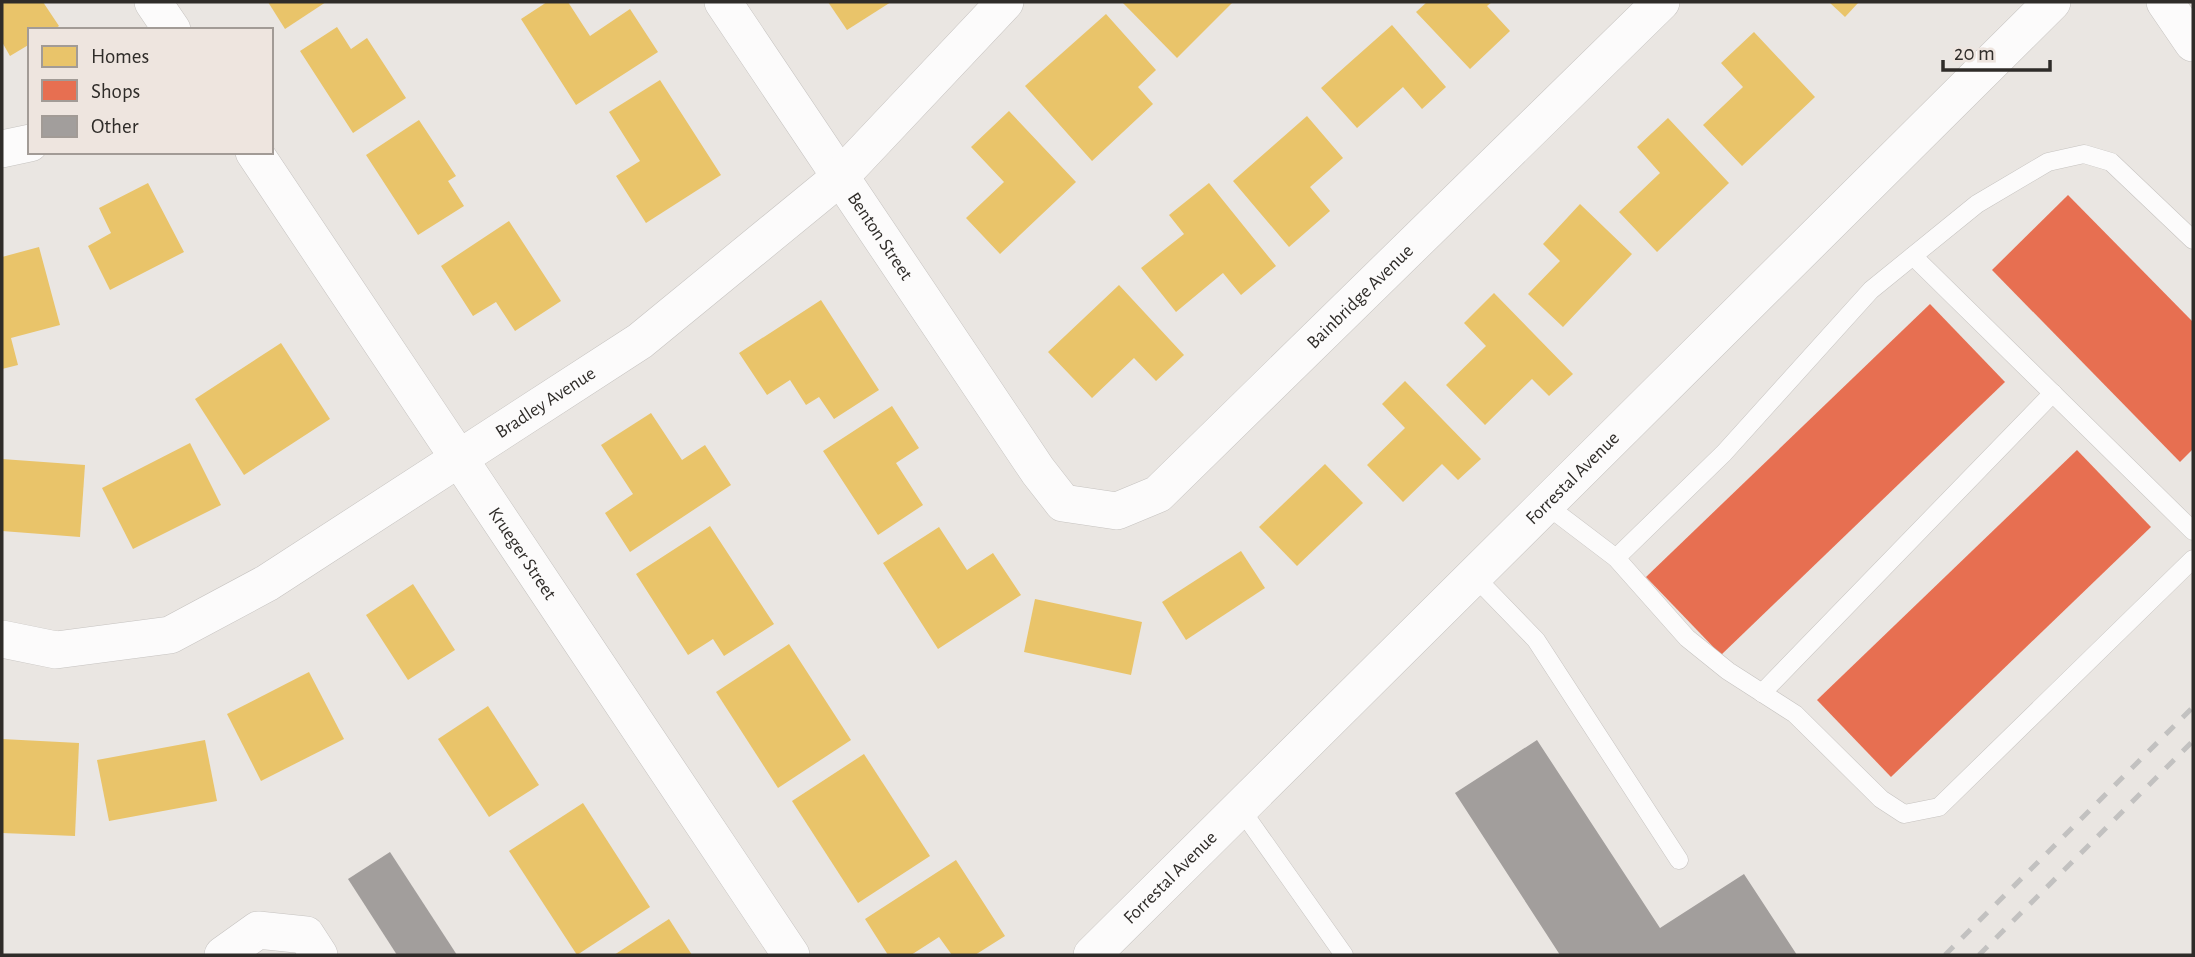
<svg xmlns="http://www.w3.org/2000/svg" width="2195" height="957" font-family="'Alegreya Sans',sans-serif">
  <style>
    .homes { fill: #e9c46a }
    .shops { fill: #e76f51 }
    .building { fill: #a29e9c }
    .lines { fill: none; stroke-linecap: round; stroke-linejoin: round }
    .service-casing { stroke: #c6c3c0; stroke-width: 19 }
    .minor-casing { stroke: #c6c3c0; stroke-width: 38 }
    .service { stroke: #fcfbfb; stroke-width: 18 }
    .minor { stroke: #fcfbfb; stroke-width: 37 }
    .rail { stroke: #c2c1c0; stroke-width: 5; stroke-dasharray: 12 12; stroke-linecap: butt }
    .labels { text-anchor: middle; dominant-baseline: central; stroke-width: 7; stroke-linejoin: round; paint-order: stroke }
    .street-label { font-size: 19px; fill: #2f2c29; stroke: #eee5df }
  </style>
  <rect width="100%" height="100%" fill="#eae6e2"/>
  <g class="homes">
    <polygon points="2,2 43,2 59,26 53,30 30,30 30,44 10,56 2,42"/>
    <polygon points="268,2 326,2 285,29"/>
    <polygon points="547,2 568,2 590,36 630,9 658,52 576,105 521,19"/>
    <polygon points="828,2 891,2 847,30"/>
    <polygon points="1122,2 1233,2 1177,58"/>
    <polygon points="1427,2 1492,2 1487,6 1510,31 1470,69 1416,12"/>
    <polygon points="1829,2 1859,2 1845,17"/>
    <polygon points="1106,14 1156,70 1138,87 1153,104 1092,161 1025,86"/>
    <polygon points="1392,25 1446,87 1422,109 1403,87 1357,128 1321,88"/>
    <polygon points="337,27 351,49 367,38 406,98 353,133 300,51"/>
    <polygon points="1754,32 1815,97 1742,166 1703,125 1743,87 1721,63"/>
    <polygon points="660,80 721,175 646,223 616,176 640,161 609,112"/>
    <polygon points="1009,111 1076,182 1000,254 966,218 1004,182 971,147"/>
    <polygon points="1307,116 1343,158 1310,187 1330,211 1289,247 1233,181"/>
    <polygon points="1668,118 1729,183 1657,252 1619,212 1660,173 1637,147"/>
    <polygon points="419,120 456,176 448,181 464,206 418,235 366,155"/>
    <polygon points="148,183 184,252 110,290 88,246 111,233 99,208"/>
    <polygon points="1209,183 1276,266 1241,295 1223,273 1176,312 1141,268 1184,234 1169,215"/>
    <polygon points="1580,204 1632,254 1563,327 1528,294 1560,261 1543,244"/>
    <polygon points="509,221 561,301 515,331 496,302 473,316 441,266"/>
    <polygon points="39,247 60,325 11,338 18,365 2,369 2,257"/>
    <polygon points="1119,285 1184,355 1156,381 1134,358 1092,398 1048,352"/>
    <polygon points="1494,293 1573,374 1549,396 1532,379 1485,425 1446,385 1486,346 1464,323"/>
    <polygon points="821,300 879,390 834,419 819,397 806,405 790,380 767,395 739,353"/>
    <polygon points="281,343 330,419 244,475 195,399"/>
    <polygon points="1405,381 1481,459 1458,480 1442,464 1403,502 1367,465 1405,428 1382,404"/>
    <polygon points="892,406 919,448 896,463 923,505 878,535 823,451"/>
    <polygon points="651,413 682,460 705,445 731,485 630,552 605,513 633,494 601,445"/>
    <polygon points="190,443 221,505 133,549 102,488"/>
    <polygon points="2,459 85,465 80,537 2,531"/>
    <polygon points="1325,464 1363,503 1297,566 1259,527"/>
    <polygon points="710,526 774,624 724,656 713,639 688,655 636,574"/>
    <polygon points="939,527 967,570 993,553 1021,595 938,649 883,563"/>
    <polygon points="1241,551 1265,588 1186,640 1162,602"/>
    <polygon points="413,584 455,650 408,680 366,615"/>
    <polygon points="1035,599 1142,622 1131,675 1024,652"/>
    <polygon points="789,644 851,740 778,788 716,692"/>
    <polygon points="309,672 344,739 261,781 227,714"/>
    <polygon points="488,706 539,785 489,817 438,739"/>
    <polygon points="2,739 79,743 75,836 2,833"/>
    <polygon points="205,740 217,801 109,821 97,760"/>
    <polygon points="864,754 930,856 858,903 792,801"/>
    <polygon points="583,803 650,907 577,955 509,851"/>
    <polygon points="956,860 1005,936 975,955 952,955 939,937 911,955 888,955 865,919"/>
    <polygon points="669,919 692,955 614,955"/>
  </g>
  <g class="shops">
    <polygon points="2068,195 2193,322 2193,449 2180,462 1992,270"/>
    <polygon points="1930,304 2005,382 1721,655 1646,577"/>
    <polygon points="2077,450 2151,527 1891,777 1817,700"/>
  </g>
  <g class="building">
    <polygon points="1537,740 1660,928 1744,874 1797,955 1560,955 1455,793"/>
    <polygon points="390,852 457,955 397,955 348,879"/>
  </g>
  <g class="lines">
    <g class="service-casing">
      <g id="service">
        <polyline points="1913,256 2193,531"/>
        <polyline points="1545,504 1616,558 1687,638 1728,671 1795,714 1881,799 1904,814 1939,807 2193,559"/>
        <polyline points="1616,558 1724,453 1871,290 1977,204 2048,162 2084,154 2111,162 2193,240"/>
        <polyline points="1474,576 1536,640 1679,860"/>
        <polyline points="1762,693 2053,393"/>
        <polyline points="1240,808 1344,955"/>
      </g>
    </g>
    <g class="minor-casing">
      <g id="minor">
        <polyline points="153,2 172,30"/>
        <path id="s1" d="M723 2 1038 471 1063 503 1117 511 1158 494 1661 2"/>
        <polyline points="2165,2 2193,43"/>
        <polyline points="2,149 30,143"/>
        <path id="s2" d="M254 152 791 955"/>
        <path id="s3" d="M2 639 56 650 170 635 267 583 640 341 839 178 1005 2"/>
        <polyline points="223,955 258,930 306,935 319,955"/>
        <path id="s4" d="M1092 955 2052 2"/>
      </g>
    </g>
    <use href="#service" class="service"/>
    <use href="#minor" class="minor"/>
    <g class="rail">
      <polyline points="1945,955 2193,707"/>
      <polyline points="1979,955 2193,741"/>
    </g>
  </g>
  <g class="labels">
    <g class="street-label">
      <text stroke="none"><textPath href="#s1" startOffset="282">Benton Street</textPath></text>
      <text stroke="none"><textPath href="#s1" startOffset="987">Bainbridge Avenue</textPath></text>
      <text stroke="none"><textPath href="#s3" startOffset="612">Bradley Avenue</textPath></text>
      <text stroke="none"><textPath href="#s4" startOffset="677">Forrestal Avenue</textPath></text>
      <text stroke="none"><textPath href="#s2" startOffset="483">Krueger Street</textPath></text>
      <text stroke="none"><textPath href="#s4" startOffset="110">Forrestal Avenue</textPath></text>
    </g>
  </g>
  <rect width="2195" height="957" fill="none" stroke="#2f2c29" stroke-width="7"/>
  <rect x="28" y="28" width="245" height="126" fill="#eee5df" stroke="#a29b96" stroke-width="2"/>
  <rect x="42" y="46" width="35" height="21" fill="#e9c46a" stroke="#a29b96" stroke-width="2"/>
  <text x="91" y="63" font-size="21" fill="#2f2c29">Homes</text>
  <rect x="42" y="80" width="35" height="21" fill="#e76f51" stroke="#a29b96" stroke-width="2"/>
  <text x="91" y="98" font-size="21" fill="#2f2c29">Shops</text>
  <rect x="42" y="116" width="35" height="21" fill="#a29e9c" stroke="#a29b96" stroke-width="2"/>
  <text x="91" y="133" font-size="21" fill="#2f2c29">Other</text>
  <path d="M1943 60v10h107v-10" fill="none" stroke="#2f2c29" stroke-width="3.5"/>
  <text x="1954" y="60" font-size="21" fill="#2f2c29" stroke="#eee5df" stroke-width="5" paint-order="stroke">20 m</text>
</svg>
